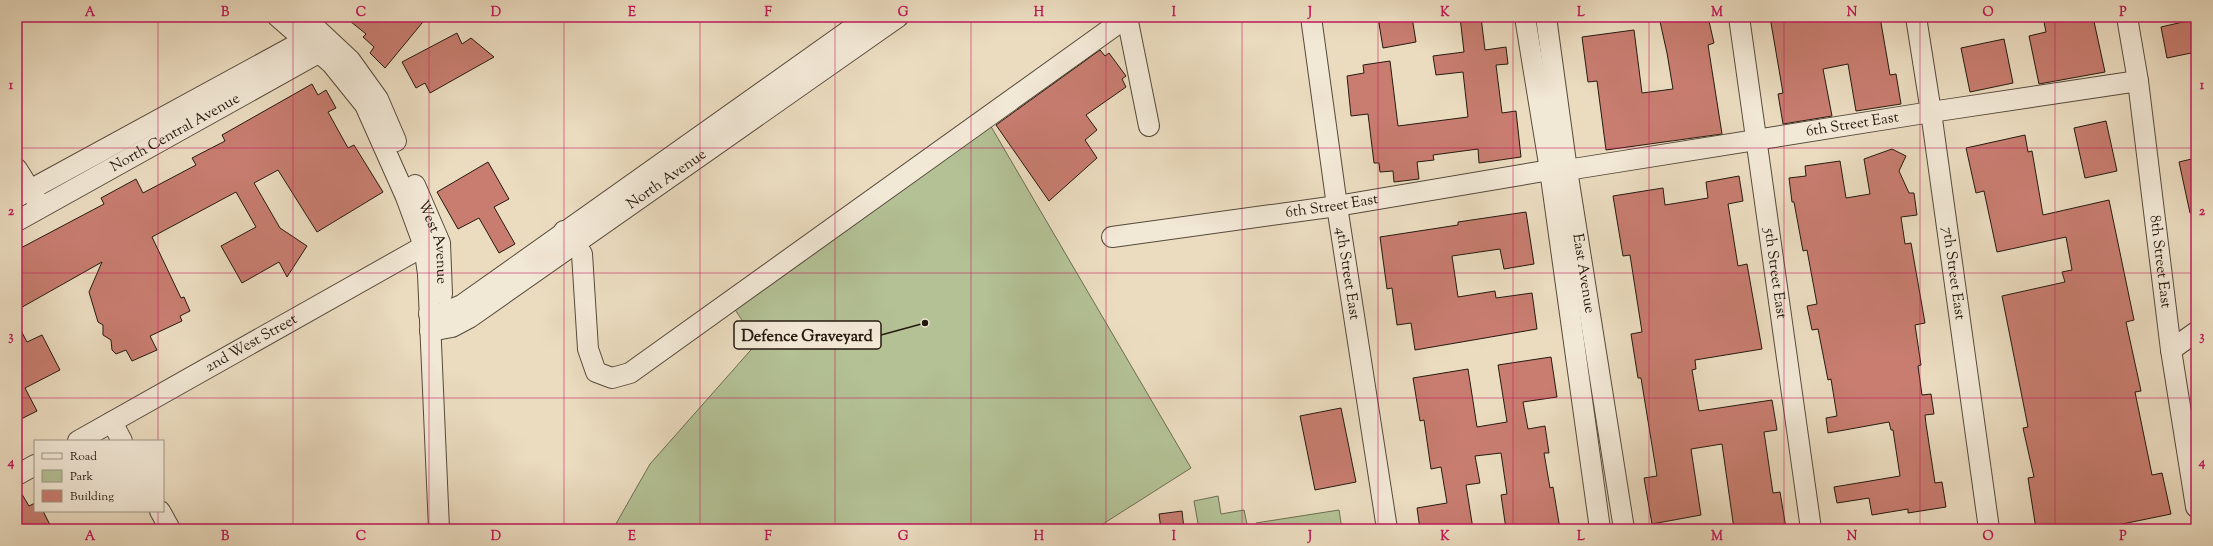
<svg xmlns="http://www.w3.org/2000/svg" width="2213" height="546" font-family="'Sorts Mill Goudy',serif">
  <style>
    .green { fill: #b3c195; stroke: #6c6e52 }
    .building { fill: #c87d70; stroke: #251a0f }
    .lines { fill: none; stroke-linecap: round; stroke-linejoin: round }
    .minor-casing { stroke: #564a3b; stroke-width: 22 }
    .minor { stroke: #f2e8d6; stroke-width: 20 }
    .grid { fill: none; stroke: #c2185b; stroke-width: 1; stroke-opacity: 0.55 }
    .labels { text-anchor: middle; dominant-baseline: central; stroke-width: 3; stroke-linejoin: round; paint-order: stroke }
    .street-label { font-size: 15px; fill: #251a0f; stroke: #f2e8d6 }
    .leader { fill: none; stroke: #251a0f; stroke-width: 1.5 }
    .callout-dot { fill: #251a0f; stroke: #f2e8d6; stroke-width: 1.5 }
    .callout { fill: #f2e8d6; stroke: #251a0f; stroke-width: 1.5 }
    .callout-label { font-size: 16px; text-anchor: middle; font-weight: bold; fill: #251a0f }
    .neatline { fill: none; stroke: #c2185b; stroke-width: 1.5 }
    .grid-label { font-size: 13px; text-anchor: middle; font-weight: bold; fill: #c2185b }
  </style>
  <rect width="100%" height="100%" fill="#ebdcc0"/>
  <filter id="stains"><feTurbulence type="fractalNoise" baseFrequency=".005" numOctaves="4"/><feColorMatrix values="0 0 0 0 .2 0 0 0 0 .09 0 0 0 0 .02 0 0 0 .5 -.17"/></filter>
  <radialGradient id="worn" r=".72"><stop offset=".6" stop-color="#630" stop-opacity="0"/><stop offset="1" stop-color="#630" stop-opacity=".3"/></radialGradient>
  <g class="green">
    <polygon points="986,118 1191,468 1095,529 613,529 650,464 757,343 730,302"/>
    <polygon points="1218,496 1221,514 1244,510 1248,529 1199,529 1194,501"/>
    <polygon points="1339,510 1342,529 1257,529 1256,523"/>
  </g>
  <g class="building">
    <polygon points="345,17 427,17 385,68 370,53 374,47 363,37 366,34"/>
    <polygon points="1378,17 1412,17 1416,42 1383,48"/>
    <polygon points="1460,17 1481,17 1485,50 1506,47 1508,64 1496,65 1502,113 1516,111 1521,157 1479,163 1478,149 1433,155 1434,160 1417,162 1419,179 1394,182 1393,171 1380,172 1379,163 1374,163 1368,114 1351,116 1347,76 1364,73 1363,65 1390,61 1398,126 1468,117 1463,72 1436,75 1433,56 1464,52"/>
    <polygon points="1659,17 1708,17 1714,43 1708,45 1722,134 1606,150 1597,81 1588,82 1582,37 1634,30 1642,93 1673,89 1667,53"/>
    <polygon points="1770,17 1880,17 1890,75 1896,74 1901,104 1856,111 1848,64 1823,69 1832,116 1783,124 1778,94 1783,93"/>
    <polygon points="2043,17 2093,17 2105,72 2039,84 2029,36 2046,32"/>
    <polygon points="2196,19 2196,52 2167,58 2161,27"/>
    <polygon points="457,33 462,44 471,38 494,57 430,93 425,83 416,88 402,62"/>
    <polygon points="2004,39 2013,83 1970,92 1961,48"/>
    <polygon points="1100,50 1105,56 1109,53 1126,76 1122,79 1126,87 1086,115 1097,130 1085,140 1097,158 1049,201 996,125"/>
    <polygon points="312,84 318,95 326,90 336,108 328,112 348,148 354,145 383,192 317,232 278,170 254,183 280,228 307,246 287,277 279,262 242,283 221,246 256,227 236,192 152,237 181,298 184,297 190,311 180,316 182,321 150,336 157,350 132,361 126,350 116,354 112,350 111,340 103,335 103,325 98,322 89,292 102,262 17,310 17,250 104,204 101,198 136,179 143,193 196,165 192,158 225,141 222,135"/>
    <polygon points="2106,121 2117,171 2085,178 2074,128"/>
    <polygon points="2025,135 2028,152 2032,151 2043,215 2109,200 2134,320 2126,322 2141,391 2135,392 2152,475 2162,473 2171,514 2098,529 2036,529 2028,478 2034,477 2023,428 2028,427 2002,296 2065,282 2062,272 2072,270 2066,237 1997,252 1984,191 1976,193 1966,148"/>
    <polygon points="1892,149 1906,156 1899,171 1909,193 1914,193 1917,215 1901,217 1905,244 1911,243 1925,323 1915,325 1921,365 1918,366 1922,395 1931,394 1934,414 1925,415 1926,424 1935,483 1942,482 1946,507 1908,513 1908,509 1872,515 1869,498 1837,503 1834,487 1900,476 1893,430 1891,430 1889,422 1828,433 1826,418 1837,416 1831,379 1828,380 1818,329 1812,330 1807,306 1817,304 1807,250 1803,251 1794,202 1792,202 1789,178 1806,176 1805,166 1840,161 1846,198 1870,194 1864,159"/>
    <polygon points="2196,158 2196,212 2190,213 2179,162"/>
    <polygon points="488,162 509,199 494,207 515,244 499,253 479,218 458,229 437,192"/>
    <polygon points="1739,176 1743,201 1728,204 1738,266 1747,264 1762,349 1695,360 1696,369 1692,370 1699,411 1772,400 1777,430 1764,432 1773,493 1780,492 1786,528 1734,529 1722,444 1691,449 1701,515 1652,524 1644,478 1657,476 1641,378 1638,378 1631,334 1642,332 1630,255 1623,256 1613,196 1663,188 1665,205 1708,198 1706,182"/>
    <polygon points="1526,212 1534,264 1504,269 1500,249 1452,256 1458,297 1495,291 1496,298 1532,293 1537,329 1415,350 1411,323 1397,325 1392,288 1387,289 1380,237 1458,225 1458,222"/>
    <polygon points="17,323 27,342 42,335 60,370 25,388 37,411 17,421"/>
    <polygon points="1551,357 1557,397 1523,402 1528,429 1545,426 1549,453 1544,453 1550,488 1553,487 1560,529 1506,529 1501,495 1507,494 1501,453 1475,456 1480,483 1466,485 1473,529 1420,529 1417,508 1447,503 1441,467 1431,469 1424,420 1420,421 1413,378 1468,369 1477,427 1507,422 1498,365"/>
    <polygon points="1341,408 1356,482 1315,490 1300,416"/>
    <polygon points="17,486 29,506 35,503 35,511 43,511 52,529 17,529"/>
    <polygon points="1182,511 1184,529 1161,529 1159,514"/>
  </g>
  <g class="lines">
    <g class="minor-casing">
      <g id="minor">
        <polyline points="278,17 332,64 365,105 406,197 424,246 428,274 439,529"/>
        <polyline points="304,17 350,60 378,99 396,141"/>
        <polyline points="1127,17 1149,126"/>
        <path id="s1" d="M1311 17 1337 206 1387 529"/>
        <polyline points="1525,17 1550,170 1600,529"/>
        <path id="s2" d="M1546 17 1567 170 1624 529"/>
        <path id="s3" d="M1739 17 1811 529"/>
        <path id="s4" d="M1916 17 1931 112 1989 529"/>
        <path id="s5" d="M2127 17 2138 81 2171 350 2196 507"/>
        <polyline points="17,169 37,201"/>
        <path id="s6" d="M1567 170 1931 112 2138 81"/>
        <path id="s7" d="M415 185 440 243 442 294"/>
        <polyline points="17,197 305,40 314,33"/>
        <path id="s8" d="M17 221 329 47"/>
        <polyline points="564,231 582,254 588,349 596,372 612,378 630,373 1127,17"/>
        <path id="s9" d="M1112 237 1337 206 1550 170"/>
        <polyline points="429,314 443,313 462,305 868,17"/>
        <path id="s10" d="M430 331 452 327 469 318 898 17"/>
        <polyline points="2171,350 2196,332"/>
        <polyline points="112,422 122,441"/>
        <path id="s11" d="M78 441 424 246"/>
        <polyline points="17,475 35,465"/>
        <polyline points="160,511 170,529"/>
      </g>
    </g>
    <use href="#minor" class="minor"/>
  </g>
  <path class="grid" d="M158 17V441M293 17V529M429 17V529M564 17V529M700 17V529M835 17V529M971 17V529M1106 17V529M1242 17V529M1378 17V529M1513 17V529M1649 17V529M1784 17V529M1920 17V529M2055 17V529M17 148H2196M17 273H2196M17 398H2196M158 511V529"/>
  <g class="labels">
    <g class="street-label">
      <text stroke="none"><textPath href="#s6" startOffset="289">6th Street East</textPath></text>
      <text stroke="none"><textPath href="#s8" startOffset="181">North Central Avenue</textPath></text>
      <text stroke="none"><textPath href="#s10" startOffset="283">North Avenue</textPath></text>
      <text stroke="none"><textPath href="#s9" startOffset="222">6th Street East</textPath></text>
      <text stroke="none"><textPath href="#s7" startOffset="61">West Avenue</textPath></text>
      <text stroke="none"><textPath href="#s5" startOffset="247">8th Street East</textPath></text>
      <text stroke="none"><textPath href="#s1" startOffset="259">4th Street East</textPath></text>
      <text stroke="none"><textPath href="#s2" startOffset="259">East Avenue</textPath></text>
      <text stroke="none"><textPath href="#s3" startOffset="259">5th Street East</textPath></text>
      <text stroke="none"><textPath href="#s4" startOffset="259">7th Street East</textPath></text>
      <text stroke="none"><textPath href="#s11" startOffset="199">2nd West Street</textPath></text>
    </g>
  </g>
  <path class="leader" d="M925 323L881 335"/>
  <circle class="callout-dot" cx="925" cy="323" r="4"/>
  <rect class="callout" x="734" y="321" width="147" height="28" rx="4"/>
  <g class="callout-label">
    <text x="807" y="341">Defence Graveyard</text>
  </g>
  <rect width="2213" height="546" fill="none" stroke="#ebdcc0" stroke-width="44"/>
  <rect x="34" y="440" width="130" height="72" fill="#f2e8d6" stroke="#a09686"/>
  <rect x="42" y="453" width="20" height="6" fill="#f2e8d6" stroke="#a09686"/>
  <text x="70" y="460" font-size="12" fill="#251a0f">Road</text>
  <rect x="42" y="470" width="20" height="12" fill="#b3c195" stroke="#a09686"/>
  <text x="70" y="480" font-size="12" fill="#251a0f">Park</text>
  <rect x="42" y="490" width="20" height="12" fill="#c87d70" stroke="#a09686"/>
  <text x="70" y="500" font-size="12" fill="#251a0f">Building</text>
  <rect x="22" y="22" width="2169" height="502" class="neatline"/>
  <g class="grid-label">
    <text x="90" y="16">A</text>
    <text x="225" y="16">B</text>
    <text x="361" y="16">C</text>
    <text x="496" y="16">D</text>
    <text x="632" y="16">E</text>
    <text x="768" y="16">F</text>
    <text x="903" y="16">G</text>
    <text x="1039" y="16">H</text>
    <text x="1174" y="16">I</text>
    <text x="1310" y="16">J</text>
    <text x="1445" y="16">K</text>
    <text x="1581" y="16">L</text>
    <text x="1717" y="16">M</text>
    <text x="1852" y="16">N</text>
    <text x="1988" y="16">O</text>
    <text x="2123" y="16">P</text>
    <text x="11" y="89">1</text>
    <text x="2202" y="89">1</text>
    <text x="11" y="215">2</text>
    <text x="2202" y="215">2</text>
    <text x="11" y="340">3</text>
    <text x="2202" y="340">3</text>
    <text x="11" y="466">4</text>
    <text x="2202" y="466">4</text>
    <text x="90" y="540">A</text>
    <text x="225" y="540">B</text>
    <text x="361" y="540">C</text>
    <text x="496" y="540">D</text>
    <text x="632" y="540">E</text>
    <text x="768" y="540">F</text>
    <text x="903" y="540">G</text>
    <text x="1039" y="540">H</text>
    <text x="1174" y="540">I</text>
    <text x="1310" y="540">J</text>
    <text x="1445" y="540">K</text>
    <text x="1581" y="540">L</text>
    <text x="1717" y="540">M</text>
    <text x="1852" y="540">N</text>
    <text x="1988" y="540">O</text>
    <text x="2123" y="540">P</text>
  </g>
  <rect width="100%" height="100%" filter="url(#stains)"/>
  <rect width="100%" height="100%" fill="url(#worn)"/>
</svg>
